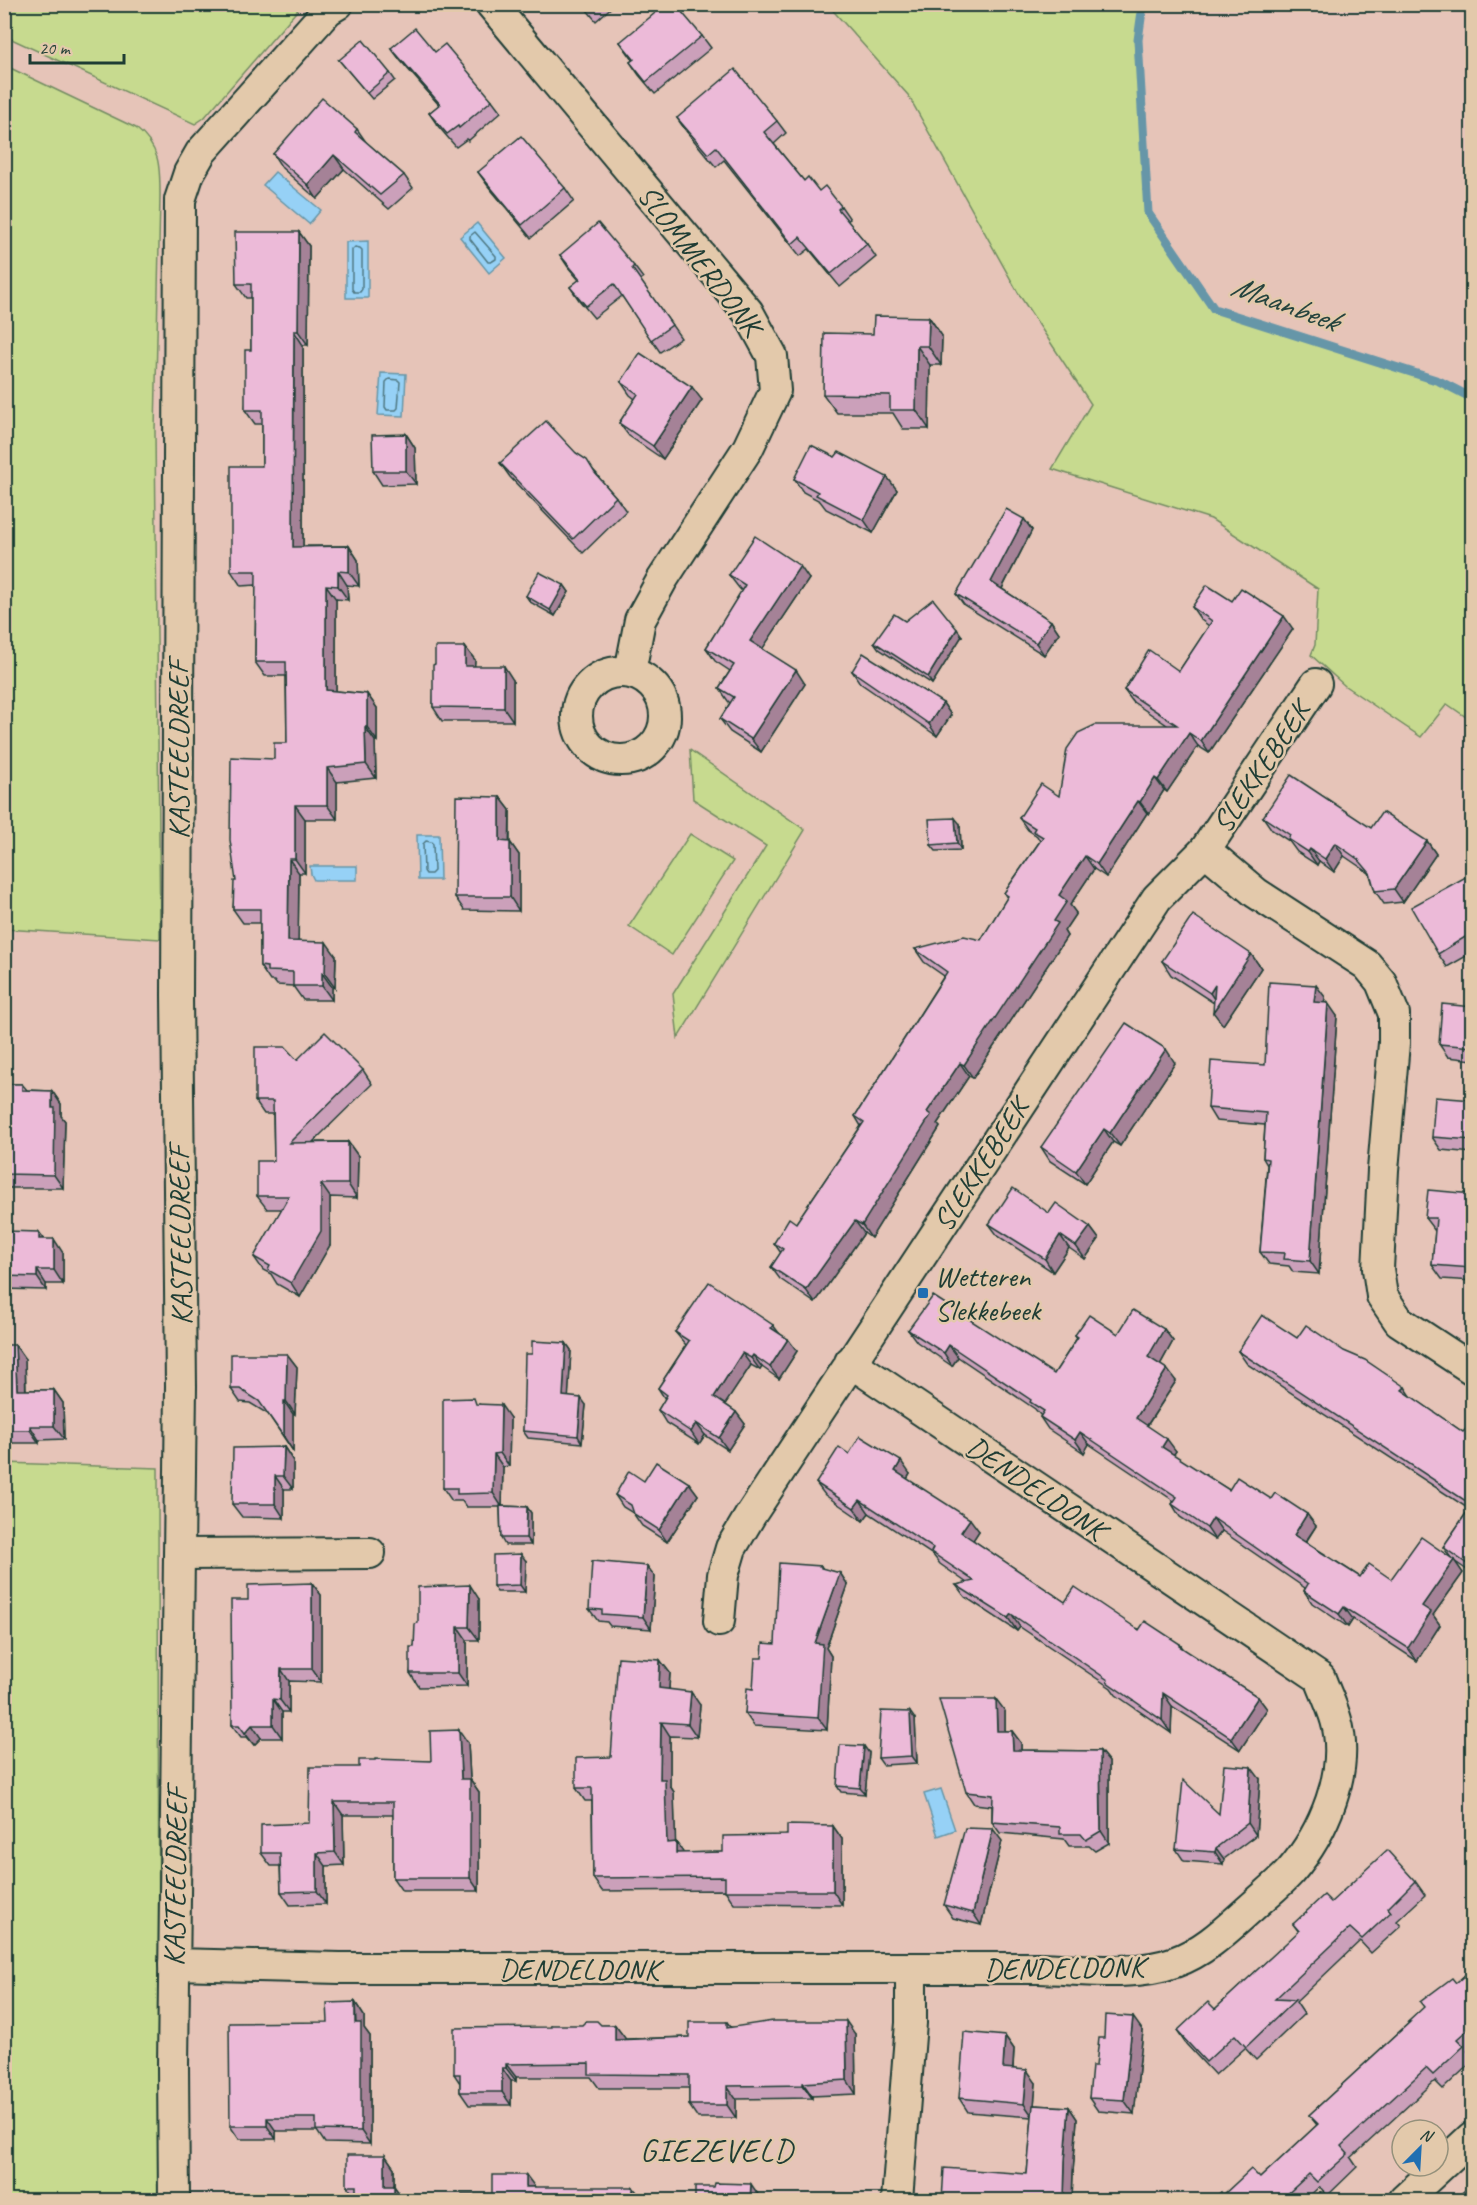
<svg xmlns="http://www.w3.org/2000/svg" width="1477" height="2205" font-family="Caveat,sans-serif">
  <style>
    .green { fill: #c7da8f; stroke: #738c62; stroke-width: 1.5 }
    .water { fill: #96d1f6; stroke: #6696a8; stroke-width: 1.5 }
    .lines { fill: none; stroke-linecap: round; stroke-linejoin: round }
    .shore { stroke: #4f7882; stroke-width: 1.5 }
    .stream { stroke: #6696a8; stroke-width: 9 }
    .minor-casing { stroke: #1f3d34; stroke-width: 34 }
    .minor { stroke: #e3c9ab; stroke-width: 30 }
    .wall { fill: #cba0ba; stroke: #1f3d34; stroke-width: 1.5 }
    .shaded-wall { fill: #a58297; stroke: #1f3d34; stroke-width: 1.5 }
    .building { fill: #ecbad8; stroke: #1f3d34; stroke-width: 1.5 }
    .poi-dot { fill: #1f6fb2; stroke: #e3c9ab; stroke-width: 2 }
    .labels { text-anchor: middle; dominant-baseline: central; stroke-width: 5; stroke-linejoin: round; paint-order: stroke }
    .street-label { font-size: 30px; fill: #1f3d34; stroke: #e3c9ab }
    .poi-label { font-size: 30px; fill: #1f3d34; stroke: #e3c9ab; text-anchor: start }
    .water-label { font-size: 32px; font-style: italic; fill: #25443e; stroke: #e3c9ab }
    .neighbourhood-label { font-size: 32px; letter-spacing: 1.5px; fill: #1f3d34; stroke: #e3c9ab }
  </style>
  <rect width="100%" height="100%" fill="#e6c4b8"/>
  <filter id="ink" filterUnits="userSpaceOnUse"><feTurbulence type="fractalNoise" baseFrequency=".0167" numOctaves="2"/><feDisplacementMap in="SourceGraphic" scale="12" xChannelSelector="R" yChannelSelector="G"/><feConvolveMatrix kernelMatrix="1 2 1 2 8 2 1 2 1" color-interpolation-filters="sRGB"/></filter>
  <g filter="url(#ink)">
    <g class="green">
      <polygon points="4,5 5,4 302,5 204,118 195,124 5,36"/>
      <polygon points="828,5 1143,5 1138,40 1148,213 1214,309 1439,381 1472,398 1472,721 1447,704 1421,737 1345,686 1311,655 1315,645 1318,589 1211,519 1052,469 1091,404 1020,296 908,95"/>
      <path d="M4 65 136 128C161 148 160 168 160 197L155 431 160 939 5 929Z"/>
      <polygon points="690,750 805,830 678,1038 673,994 766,846 693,799"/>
      <polygon points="690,834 733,861 672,955 629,926"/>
      <polygon points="5,1463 158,1468 159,2200 5,2200"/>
    </g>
    <g class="water">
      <polygon points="275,172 321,210 309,224 263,185"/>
      <polygon points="477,223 506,258 489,273 460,237"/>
      <polygon points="368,241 368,298 346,298 346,242"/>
      <polygon points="381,373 406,374 404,416 378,415"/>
      <polygon points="417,835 439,835 440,880 418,880"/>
      <polygon points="310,866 357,866 357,880 314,880 311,874"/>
      <polygon points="941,1789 955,1830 938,1836 924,1794"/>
    </g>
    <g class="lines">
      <g class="shore">
        <polygon points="475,232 496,256 496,259 491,262 488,262 470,239 470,236"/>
        <polygon points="355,247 360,248 362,250 362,289 360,292 354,292 352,289 352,250"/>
        <polygon points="389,379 398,380 400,382 398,408 396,410 387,410 385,407 386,382"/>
        <polygon points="426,841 431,842 433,844 434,871 431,874 426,874 424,871 423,844"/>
      </g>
      <polyline class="stream" points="1143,4 1138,40 1148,213 1214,309 1439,381 1472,398"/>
      <g class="minor-casing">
        <g id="minor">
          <polyline points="491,4 748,312 772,356 775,391 748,448 662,580 640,620 630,672"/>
          <circle cx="621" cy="716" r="44"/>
          <polyline points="1205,850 1316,684"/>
          <polyline points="180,1554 370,1553"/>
          <polyline points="719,1621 723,1575 731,1548 750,1516 1157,898 1205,850 1256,893 1367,965 1381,982 1394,1014 1394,1043 1383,1170 1378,1269 1382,1296 1399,1321 1472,1369"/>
          <path d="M174 1964 340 1968H1039C1083 1969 1134 1977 1175 1962 1206 1951 1229 1927 1253 1906 1265 1895 1279 1884 1290 1872 1323 1834 1351 1771 1336 1720 1332 1706 1325 1692 1320 1678L850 1362"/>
          <polyline points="174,2200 173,2066 181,1386 177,995 180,200 189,173 201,152 328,10 338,4"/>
          <polyline points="897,2200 911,2023 911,1969"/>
          <polyline points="1404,2200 1472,2137"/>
        </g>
      </g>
      <use href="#minor" class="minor"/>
    </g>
    <g class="wall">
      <polygon points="582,4 615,4 596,21"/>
      <polygon points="702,36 711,48 655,94 639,75 630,62 633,60 620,42"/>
      <polygon points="391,48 435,52 492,100 501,112 468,141 467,139 456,147 438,126 429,113 439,105 400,60"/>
      <polygon points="339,60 390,73 395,80 372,99"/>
      <polygon points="677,118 777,121 786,133 774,144 804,181 841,206 850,219 847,221 867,244 876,257 840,287 809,249 800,256 724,160 716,167 686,131"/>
      <polygon points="357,129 366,142 404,175 413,188 389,209 344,169 317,199 282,168 273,154"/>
      <polygon points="478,172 565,188 574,201 531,238 488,186"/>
      <polygon points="299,232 309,246 308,345 303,345 303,546 349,546 358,560 359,586 347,585 348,600 336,599 336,691 367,694 377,708 377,741 375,741 376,778 337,782 337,819 305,819 305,873 299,873 298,941 336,956 335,988 332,987 332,1000 303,1000 293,986 277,985 274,981 270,981 260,966 260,923 243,923 233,909 236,881 274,759 287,743 286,676 265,676 255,662 256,585 241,586 231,571 262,466 262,424 255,424 245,410 251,350 251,298 246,298 236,284"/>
      <polygon points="560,255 634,266 643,278 640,280 681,338 660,352 622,296 594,318 579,300 570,287 579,280 568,267"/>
      <polygon points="929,317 942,336 941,365 930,365 929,429 903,429 893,413 837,413 823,394 873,334"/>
      <polygon points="621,382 702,400 663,459 629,436 619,423 635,399 630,395"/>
      <polygon points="406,434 415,448 416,484 382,485 373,471"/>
      <polygon points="576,453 597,474 599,478 616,497 626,511 583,553 510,477 500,463"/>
      <polygon points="835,457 887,477 897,490 873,533 826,509 820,501 803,492 794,479"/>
      <polygon points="1024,519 1032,530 1002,589 1051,621 1059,633 1044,655 964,605 956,594"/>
      <polygon points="729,575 809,579 762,649 805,684 761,752 730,732 720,719 730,703 728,701 719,688 730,671 715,661 706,648 742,591 739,588"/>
      <polygon points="564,585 569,592 555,616 530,602 526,596"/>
      <polygon points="1232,601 1293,629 1209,753 1198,746 1167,792 1164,790 1149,814 1147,813 1106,877 1094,869 1070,905 1076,913 1064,931 1067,936 973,1078 969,1076 937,1124 940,1127 871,1238 864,1233 815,1303 780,1279 771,1267 781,1253 774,1243 796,1223 861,1126 855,1116 944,976 924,962 915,949 981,940 1007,898 1004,893 1040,841 1037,836 1028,830 1019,818 1059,796 1167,725 1133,702 1124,690 1179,671 1209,626 1201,620 1192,607"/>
      <polygon points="905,621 962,636 932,684 879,649 874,642"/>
      <polygon points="465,647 475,660 474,666 513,680 513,721 442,721 433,707 435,664"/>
      <polygon points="852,671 943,703 951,715 937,736 860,683"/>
      <polygon points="500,797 510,810 510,842 519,855 519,911 464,910 455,897"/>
      <polygon points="1263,817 1371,828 1427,841 1436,854 1403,902 1384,904 1375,891 1370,875 1369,873 1344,856 1334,872 1319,861 1317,865 1297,852 1289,841 1272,830"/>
      <polygon points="960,824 961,850 936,851 931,845"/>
      <polygon points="1473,873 1473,965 1468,958 1468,955 1447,967 1438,954"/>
      <polygon points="1251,954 1261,968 1223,1025 1214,1003 1171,975 1162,961"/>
      <polygon points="1325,997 1324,1003 1337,1016 1319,1274 1293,1272 1289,1266 1269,1264 1260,1252 1267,1165 1263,1158 1265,1125 1216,1121 1208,1108 1265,1065"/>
      <polygon points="1473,1007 1473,1060 1448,1057 1439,1044"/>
      <polygon points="297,1060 363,1070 372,1084 313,1142 348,1142 358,1156 357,1198 330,1197 330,1245 300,1297 277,1284 271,1274 263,1270 254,1257 282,1209 267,1209 257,1196 274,1161 273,1114 264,1114 255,1101"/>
      <polygon points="1175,1063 1120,1146 1113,1142 1085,1184 1050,1161 1041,1147"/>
      <polygon points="4,1084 22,1084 27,1090 52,1091 61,1104 61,1116 65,1121 63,1188 4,1188"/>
      <polygon points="1473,1100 1473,1153 1441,1150 1432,1137"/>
      <polygon points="1473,1194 1473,1281 1442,1279 1432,1265 1435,1231 1425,1218"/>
      <polygon points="1049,1213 1090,1227 1099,1239 1085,1259 1069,1248 1053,1272 998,1236 989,1224"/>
      <polygon points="4,1222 7,1226 7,1231 45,1239 63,1253 63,1284 46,1284 46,1290 4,1289"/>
      <polygon points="1164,1329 1173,1341 1160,1365 1176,1381 1147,1426 1176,1451 1173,1455 1229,1490 1271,1499 1316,1526 1306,1542 1360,1577 1391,1579 1451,1558 1443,1547 1469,1509 1247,1364 1238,1351 1297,1338 1412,1397 1463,1432 1473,1433 1473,1574 1454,1561 1463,1573 1433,1615 1440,1625 1417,1661 1353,1619 1348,1627 1312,1603 1304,1591 1305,1588 1222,1531 1215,1540 1180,1517 1172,1504 1174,1501 1089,1444 1084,1453 1048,1429 1040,1417 1041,1416 1035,1409 958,1357 952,1366 917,1342 908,1330 1054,1374 1077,1338 1075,1335 1118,1334"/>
      <polygon points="675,1332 779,1333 797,1351 779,1379 762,1367 760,1370 751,1365 725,1404 736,1412 745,1424 728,1450 705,1435 699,1444 666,1423 658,1410 665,1399 658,1388 686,1345"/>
      <polygon points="566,1343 571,1350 568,1397 586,1405 582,1443 528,1438 523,1431 532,1354"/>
      <polygon points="4,1345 25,1359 26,1390 54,1390 63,1403 64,1439 39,1440 39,1443 10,1443 4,1435"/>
      <polygon points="287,1354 297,1367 295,1414 293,1414 293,1451 268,1414 250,1403 240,1402 231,1389"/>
      <polygon points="479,1404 510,1418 509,1466 503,1467 502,1506 527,1507 531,1513 531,1545 505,1545 501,1538 500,1507 466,1507 462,1501 452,1501 443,1488"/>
      <polygon points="284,1447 293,1461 293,1489 284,1489 284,1518 242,1517 232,1504"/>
      <polygon points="849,1454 910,1474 907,1479 979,1531 973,1540 1065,1602 1180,1644 1185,1651 1258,1697 1267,1709 1240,1750 1172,1706 1171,1733 1116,1695 1111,1688 1020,1627 1017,1631 965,1597 956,1585 967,1583 940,1564 933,1555 869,1513 863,1521 825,1495 816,1483"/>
      <polygon points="644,1481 689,1483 698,1495 667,1542 642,1526 633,1513 623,1507 615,1495"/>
      <polygon points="526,1561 525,1592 497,1592 493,1586"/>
      <polygon points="647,1566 655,1577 651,1629 610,1626 607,1622 598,1621 589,1609"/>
      <polygon points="821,1566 823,1569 840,1573 848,1585 826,1648 831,1656 827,1730 754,1726 745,1713 762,1658 775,1644"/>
      <polygon points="312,1583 321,1595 321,1682 289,1681 289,1712 282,1712 282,1738 261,1738 254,1745 247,1737 241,1737 232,1725 248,1600"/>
      <polygon points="479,1599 479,1640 467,1640 467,1686 419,1687 410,1673 418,1623"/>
      <polygon points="660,1660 670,1673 669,1689 700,1705 697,1737 670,1736 670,1786 674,1792 675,1842 683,1853 723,1852 787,1835 833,1826 842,1839 842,1905 734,1904 725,1890 602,1891 593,1878 592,1801 585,1801 576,1788 611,1757"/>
      <polygon points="1005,1711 1005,1731 1012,1731 1021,1743 1021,1750 1100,1751 1109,1762 1109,1843 1095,1851 1089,1846 1069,1846 1064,1839 1000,1833 992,1822 992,1806 974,1804 966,1792"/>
      <polygon points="915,1719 917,1763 883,1765 878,1758"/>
      <polygon points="468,1743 470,1779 479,1792 479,1891 402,1891 393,1878 393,1815 343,1815 344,1865 326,1866 326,1904 290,1905 281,1892 280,1866 271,1866 261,1853 309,1823 359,1767 431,1761"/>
      <polygon points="869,1753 865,1794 841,1792 837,1786"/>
      <polygon points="1260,1779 1256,1835 1224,1859 1223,1864 1184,1861 1176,1849 1219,1814"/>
      <polygon points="1002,1841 981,1925 953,1918 944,1905"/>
      <polygon points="1415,1881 1425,1895 1397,1921 1401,1926 1371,1953 1360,1941 1296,2002 1304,2014 1256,2060 1245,2048 1215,2075 1186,2044 1177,2031 1215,2009 1299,1932 1293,1924 1331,1902"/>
      <polygon points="1473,1968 1473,2047 1468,2051 1473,2058 1473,2061 1443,2089 1435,2081 1351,2158 1357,2167 1327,2196 1319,2187 1305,2200 1212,2200 1260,2178 1317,2125 1309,2115 1409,2023 1408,2022 1456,1983"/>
      <polygon points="355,2002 364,2016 364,2028 370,2036 370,2144 325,2143 317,2131 276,2131 276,2139 239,2139 230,2126 328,2022"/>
      <polygon points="727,2022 731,2027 855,2034 856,2094 812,2096 812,2098 736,2099 736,2118 698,2118 689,2105 689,2088 599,2088 591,2077 516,2077 516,2081 511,2081 511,2105 469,2105 460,2092 460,2083 454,2074 551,2027 615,2025 625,2039 689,2037"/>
      <polygon points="1143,2031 1134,2114 1098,2111 1089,2098 1104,2038"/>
      <polygon points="1005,2036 1014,2049 1013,2068 1036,2083 1034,2105 1069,2107 1077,2119 1073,2172 1072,2200 942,2200 1027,2174 1032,2117 968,2112 959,2098"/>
      <polygon points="385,2155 394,2168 394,2186 403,2199 356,2198 347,2186"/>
    </g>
    <g class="shaded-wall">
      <polygon points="334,155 344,169 317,199 308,185"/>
      <polygon points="299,232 309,246 308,345 298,331"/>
      <polygon points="929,317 942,336 941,365 928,346"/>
      <polygon points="294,331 303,345 303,561 293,547"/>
      <polygon points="917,346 930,365 929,429 916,410"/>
      <polygon points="692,387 702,400 663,459 653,446"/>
      <polygon points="406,434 415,448 416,484 406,471"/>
      <polygon points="887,477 897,490 873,533 864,520"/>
      <polygon points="1024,519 1032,530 999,594 991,582"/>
      <polygon points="349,546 358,560 359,586 349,572"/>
      <polygon points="800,566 809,579 759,654 750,641"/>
      <polygon points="338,571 347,585 348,600 338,586"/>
      <polygon points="326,585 336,599 336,704 326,690"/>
      <polygon points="564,585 569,592 555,616 550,610"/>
      <polygon points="1284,616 1293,629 1209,753 1201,741"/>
      <polygon points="1051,621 1059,633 1044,655 1036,643"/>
      <polygon points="957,629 962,636 932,684 928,677"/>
      <polygon points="465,647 475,660 474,680 465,666"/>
      <polygon points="504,666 513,680 513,721 504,708"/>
      <polygon points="796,670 805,684 761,752 751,739"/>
      <polygon points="367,694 377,708 377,741 367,727"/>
      <polygon points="943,703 951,715 937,736 929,724"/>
      <polygon points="365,727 375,741 376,778 366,764"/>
      <polygon points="1189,733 1198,746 1167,792 1158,780"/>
      <polygon points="327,768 337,782 337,819 327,805"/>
      <polygon points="1155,778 1164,790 1149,814 1140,802"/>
      <polygon points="500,797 510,810 509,855 500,841"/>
      <polygon points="1138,801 1147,813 1106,877 1097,864"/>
      <polygon points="295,805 305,819 305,873 295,859"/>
      <polygon points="955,818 960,824 961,850 957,843"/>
      <polygon points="1427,841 1436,854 1403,902 1394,889"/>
      <polygon points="510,842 519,855 519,911 510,897"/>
      <polygon points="1335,843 1344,856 1334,872 1325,859"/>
      <polygon points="1310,849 1319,861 1317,865 1308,852"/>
      <polygon points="1085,856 1094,869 1070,905 1076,913 1064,931 1067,936 973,1078 964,1065 1054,921 1059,895"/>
      <polygon points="289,859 299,873 298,955 288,941"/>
      <polygon points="326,942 336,956 335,988 325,974"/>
      <polygon points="1251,954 1261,968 1223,1025 1213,1012 1218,1005 1210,993 1215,985"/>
      <polygon points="322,973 332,987 332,1000 322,986"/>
      <polygon points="1316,985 1325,997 1323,1015 1314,1002"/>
      <polygon points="1328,1003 1337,1016 1319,1274 1310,1261"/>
      <polygon points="1166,1049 1175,1063 1120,1146 1110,1133"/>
      <polygon points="960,1063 969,1076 937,1124 940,1127 871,1238 862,1225 927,1112"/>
      <polygon points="52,1091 61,1104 61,1116 65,1121 63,1188 54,1175"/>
      <polygon points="1104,1129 1113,1142 1085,1184 1076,1171"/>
      <polygon points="348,1142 358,1156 357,1198 348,1184"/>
      <polygon points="321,1184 330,1197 330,1245 300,1297 291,1283"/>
      <polygon points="855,1221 864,1233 815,1303 806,1290"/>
      <polygon points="4,1222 7,1226 6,1245 4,1242"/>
      <polygon points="1090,1227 1099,1239 1085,1259 1076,1246"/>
      <polygon points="39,1232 49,1245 39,1239"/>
      <polygon points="1060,1235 1069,1248 1053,1272 1045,1259"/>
      <polygon points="54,1239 63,1253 63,1284 54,1270"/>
      <polygon points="37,1270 46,1284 46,1290 37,1277"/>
      <polygon points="773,1325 782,1337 771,1328"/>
      <polygon points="1164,1329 1173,1341 1157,1370 1148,1357"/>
      <polygon points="788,1339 797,1351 779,1379 770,1367"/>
      <polygon points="566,1343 571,1350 568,1403 563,1396"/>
      <polygon points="15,1345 25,1359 26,1404 17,1390"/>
      <polygon points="949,1345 958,1357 952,1366 944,1353"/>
      <polygon points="742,1353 751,1365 722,1409 714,1397"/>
      <polygon points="287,1354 297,1367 295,1414 286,1401"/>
      <polygon points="753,1355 762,1367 760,1370 751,1358"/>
      <polygon points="1167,1369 1176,1381 1144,1430 1136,1418"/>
      <polygon points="1405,1387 1413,1399 1402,1390"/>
      <polygon points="54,1390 63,1403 64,1439 54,1426"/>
      <polygon points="581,1398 586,1405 582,1443 578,1436"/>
      <polygon points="284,1401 293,1414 293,1451 284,1437"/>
      <polygon points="501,1405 510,1418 509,1466 500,1453"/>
      <polygon points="736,1412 745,1424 728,1450 719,1438"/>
      <polygon points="696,1423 705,1435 699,1444 691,1432"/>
      <polygon points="30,1426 39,1440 39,1443 30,1430"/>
      <polygon points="1080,1432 1089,1444 1084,1453 1075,1440"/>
      <polygon points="1167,1439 1176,1451 1170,1460 1162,1447"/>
      <polygon points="284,1447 293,1461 293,1489 283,1476"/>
      <polygon points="494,1454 503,1467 502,1507 493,1493"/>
      <polygon points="901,1461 910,1474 904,1484 895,1471"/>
      <polygon points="275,1476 284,1489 284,1518 275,1504"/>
      <polygon points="689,1483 698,1495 667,1542 659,1530"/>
      <polygon points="860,1500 869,1513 863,1521 854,1508"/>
      <polygon points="527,1507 531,1513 531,1545 526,1538"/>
      <polygon points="1307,1514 1316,1526 1302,1547 1294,1535"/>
      <polygon points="1213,1518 1222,1531 1215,1540 1207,1528"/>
      <polygon points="970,1519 979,1531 970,1545 961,1532"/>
      <polygon points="521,1554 526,1561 525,1592 520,1585"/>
      <polygon points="1454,1560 1463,1573 1433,1615 1440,1625 1417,1661 1408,1648 1422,1606"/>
      <polygon points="647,1566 655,1577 651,1629 643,1617"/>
      <polygon points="840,1573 848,1585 826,1648 831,1656 827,1730 818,1718 815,1643"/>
      <polygon points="312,1583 321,1595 321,1682 312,1669"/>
      <polygon points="470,1585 479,1599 479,1640 469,1627"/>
      <polygon points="1344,1607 1353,1619 1348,1627 1339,1614"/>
      <polygon points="1011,1614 1020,1627 1017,1631 1008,1618"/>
      <polygon points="458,1627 467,1640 467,1686 458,1673"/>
      <polygon points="660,1660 670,1673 668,1701 659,1688"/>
      <polygon points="281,1669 289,1681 289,1712 280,1700"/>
      <polygon points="691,1692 700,1705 697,1737 688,1724"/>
      <polygon points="1163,1693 1172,1706 1171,1733 1162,1720"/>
      <polygon points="1258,1697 1267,1709 1240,1750 1231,1738"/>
      <polygon points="273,1699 282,1712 282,1738 273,1725"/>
      <polygon points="996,1699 1005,1711 1005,1743 997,1731"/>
      <polygon points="910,1712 915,1719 917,1763 912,1756"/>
      <polygon points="661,1722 670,1736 670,1786 674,1792 676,1856 667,1843 660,1779"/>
      <polygon points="252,1725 261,1738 254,1745 245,1733"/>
      <polygon points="459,1730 468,1743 470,1779 479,1792 479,1891 470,1878 461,1779"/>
      <polygon points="1012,1731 1021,1743 1021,1762 1013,1750"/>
      <polygon points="864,1746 869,1753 865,1794 860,1788"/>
      <polygon points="1100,1751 1109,1762 1109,1843 1101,1831"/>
      <polygon points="1251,1767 1260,1779 1256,1835 1248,1823"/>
      <polygon points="334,1802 343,1815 344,1865 335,1852"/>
      <polygon points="833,1826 842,1839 842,1905 833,1891"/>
      <polygon points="993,1829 1002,1841 981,1925 973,1913"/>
      <polygon points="676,1842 685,1855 676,1853"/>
      <polygon points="1216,1848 1224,1859 1223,1864 1215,1852"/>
      <polygon points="317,1853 326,1866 326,1904 317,1891"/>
      <polygon points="355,2002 364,2016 364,2028 370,2036 370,2144 361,2131"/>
      <polygon points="1133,2017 1143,2031 1134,2114 1124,2100"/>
      <polygon points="846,2021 855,2034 856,2094 847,2080"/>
      <polygon points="615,2025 625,2038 625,2053 615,2040"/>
      <polygon points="1005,2036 1014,2049 1012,2081 1003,2068"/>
      <polygon points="506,2064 516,2077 516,2081 506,2068"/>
      <polygon points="502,2068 511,2081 511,2105 502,2092"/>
      <polygon points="1027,2070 1036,2083 1033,2117 1024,2104"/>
      <polygon points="803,2083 812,2096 812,2098 803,2085"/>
      <polygon points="727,2086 736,2099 736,2118 727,2105"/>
      <polygon points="1069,2107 1077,2119 1073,2172 1072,2200 1064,2200 1065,2161"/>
      <polygon points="267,2118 276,2131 276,2139 267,2126"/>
      <polygon points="385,2155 394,2168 394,2199 385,2186"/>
      <polygon points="526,2175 535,2187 526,2187"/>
      <polygon points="751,2184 760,2197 759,2200 750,2200"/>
      <polygon points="394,2186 403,2199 403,2200 394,2200"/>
      <polygon points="633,2187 642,2199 642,2200 633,2200"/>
    </g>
    <g class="building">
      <polygon points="666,4 675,4 702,36 646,82 630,62 634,59 620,42"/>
      <polygon points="415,28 435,52 445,44 492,100 459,128 458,126 447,134 429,113 440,104 391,48"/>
      <polygon points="363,40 390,73 367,93 339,60"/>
      <polygon points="735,69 777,121 764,132 804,181 808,177 819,191 825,186 841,206 838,209 867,244 831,274 800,237 792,244 716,147 708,154 677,118"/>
      <polygon points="322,98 357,129 355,132 404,175 380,195 334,155 308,185 273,154"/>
      <polygon points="521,136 565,188 522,225 478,172"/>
      <polygon points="598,223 634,266 632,268 672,325 651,340 614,284 586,306 570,287 580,279 560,255"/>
      <polygon points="235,232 299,232 298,331 294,331 293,547 349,546 349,572 338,571 338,586 326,585 326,690 367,694 367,727 365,727 366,764 327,768 327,805 295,805 295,859 289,859 288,941 326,942 325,974 322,973 322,986 293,986 293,972 267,971 267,967 260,966 260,909 233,909 234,881 236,881 230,840 231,757 274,759 274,743 287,743 286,662 255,662 256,571 231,571 231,466 262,466 262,410 245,410 245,350 251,350 251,284 236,284"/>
      <polygon points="874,316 929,317 928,346 917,346 916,410 890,410 890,395 823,394 824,333 873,334"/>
      <polygon points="640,353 692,387 653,446 619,423 638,394 621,382"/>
      <polygon points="546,421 576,453 587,460 595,473 616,497 573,539 500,463"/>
      <polygon points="406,434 406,471 373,471 372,435"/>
      <polygon points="811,445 835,457 839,452 887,477 864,520 816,495 818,492 794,479"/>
      <polygon points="1006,509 1024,519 991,582 1051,621 1036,643 956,594"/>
      <polygon points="755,536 800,566 750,641 796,670 751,739 720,719 734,697 719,688 734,665 706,648 745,585 729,575"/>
      <polygon points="539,572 564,585 550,610 526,596"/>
      <polygon points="1207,585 1232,601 1241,588 1284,616 1201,741 1189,733 1158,780 1155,778 1140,802 1138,801 1097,864 1085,856 1059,895 1067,901 1054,921 1058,923 964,1065 960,1063 927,1112 931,1115 862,1225 855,1221 806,1290 771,1267 783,1249 774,1243 789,1218 796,1223 864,1122 855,1116 947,972 915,949 964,936 981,940 1008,896 1004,893 1043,837 1033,831 1035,828 1019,818 1041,784 1059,796 1067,749 1078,733 1095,725 1177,725 1124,690 1149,650 1179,671 1212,621 1192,607"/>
      <polygon points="933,599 957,629 928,677 874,642 894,614 905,621"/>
      <polygon points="435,647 465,647 465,666 504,666 504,708 433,707 433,665 435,664"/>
      <polygon points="863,653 943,703 929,724 852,671"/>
      <polygon points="1291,775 1371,828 1382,812 1427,841 1394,889 1375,891 1370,873 1359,860 1335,843 1325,859 1310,849 1308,852 1288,839 1290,835 1263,817"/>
      <polygon points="456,796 500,797 500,841 510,842 510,897 455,897"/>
      <polygon points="955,818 957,843 931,845 929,819"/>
      <polygon points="1473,873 1473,955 1468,958 1470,934 1438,954 1411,907"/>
      <polygon points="1193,915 1251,954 1213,1012 1215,985 1210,993 1162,961"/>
      <polygon points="1269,982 1316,985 1314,1002 1328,1003 1310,1261 1284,1259 1285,1253 1260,1252 1268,1159 1263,1158 1266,1113 1208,1108 1211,1061 1265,1065"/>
      <polygon points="1442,1004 1473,1007 1473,1047 1439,1044"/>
      <polygon points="1126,1023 1166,1049 1110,1133 1104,1129 1076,1171 1041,1147"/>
      <polygon points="325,1032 363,1070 289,1143 348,1142 348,1184 321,1184 321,1231 291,1283 268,1270 270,1266 254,1257 289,1196 257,1196 257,1161 274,1161 273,1101 255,1101 255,1047 285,1047 297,1060"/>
      <polygon points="4,1084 22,1084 22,1090 52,1091 52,1108 55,1108 54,1175 4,1174"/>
      <polygon points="1435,1097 1473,1100 1473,1140 1432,1137"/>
      <polygon points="1013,1188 1049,1213 1056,1203 1090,1227 1076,1246 1060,1235 1045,1259 989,1224"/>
      <polygon points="1428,1190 1473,1194 1472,1268 1432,1265 1436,1218 1425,1218"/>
      <polygon points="4,1231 39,1232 39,1239 54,1239 54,1270 37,1270 37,1277 4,1276"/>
      <polygon points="709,1282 773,1325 771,1328 788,1339 770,1367 753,1355 751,1358 742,1353 714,1397 736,1412 719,1438 696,1423 691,1432 658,1410 667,1395 658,1388 689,1341 675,1332"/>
      <polygon points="933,1296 1054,1374 1078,1337 1075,1335 1089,1315 1118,1334 1133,1310 1164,1329 1148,1357 1167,1369 1136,1418 1167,1439 1162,1447 1229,1490 1237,1477 1271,1499 1275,1493 1307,1514 1294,1535 1360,1577 1369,1564 1391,1579 1421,1537 1454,1560 1422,1606 1431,1612 1408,1648 1344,1607 1339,1614 1304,1591 1308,1584 1213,1518 1207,1528 1172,1504 1177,1497 1080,1432 1075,1440 1040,1417 1044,1411 1030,1402 1031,1400 949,1345 944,1353 908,1330"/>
      <polygon points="1262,1315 1297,1338 1306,1325 1344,1351 1365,1360 1405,1387 1402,1390 1463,1432 1466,1429 1473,1433 1473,1568 1443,1547 1472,1505 1238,1351"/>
      <polygon points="532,1341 566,1343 563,1396 581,1398 578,1436 523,1431 525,1354 532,1354"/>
      <polygon points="4,1345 15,1345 17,1390 54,1390 54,1426 30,1426 30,1430 4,1430"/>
      <polygon points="231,1354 287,1354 286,1401 284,1401 284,1437 259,1401 240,1389 231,1389"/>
      <polygon points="474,1398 476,1404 501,1405 500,1453 494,1454 493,1493 457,1494 457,1488 443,1488 443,1399"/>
      <polygon points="860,1436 901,1461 895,1471 970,1519 961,1532 1065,1602 1075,1587 1139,1630 1145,1621 1180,1644 1179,1646 1258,1697 1231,1738 1163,1693 1162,1720 1107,1682 1108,1680 1011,1614 1008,1618 956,1585 974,1581 931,1552 933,1548 860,1500 854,1508 816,1483 839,1447 849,1454"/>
      <polygon points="284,1447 283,1476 275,1476 275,1504 232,1504 233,1448"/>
      <polygon points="656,1462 689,1483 659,1530 634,1514 631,1505 615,1495 629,1471 644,1481"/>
      <polygon points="500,1506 527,1507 526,1538 501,1538"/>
      <polygon points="521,1554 520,1585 493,1586 493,1555"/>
      <polygon points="592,1561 647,1566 643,1617 602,1614 602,1610 589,1609"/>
      <polygon points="779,1563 821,1566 821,1568 840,1573 815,1643 823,1644 818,1718 745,1713 747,1688 753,1689 755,1658 762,1658 763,1643 775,1644"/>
      <polygon points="312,1583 312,1669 281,1669 280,1700 273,1699 273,1725 252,1725 245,1733 239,1725 232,1725 231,1600 248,1600 248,1585"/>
      <polygon points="470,1585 469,1627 458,1627 458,1673 410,1673 410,1647 414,1647 415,1624 418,1623 418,1587"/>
      <polygon points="618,1657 660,1660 659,1688 691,1692 688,1724 661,1722 660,1779 665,1779 667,1843 676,1842 676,1853 723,1852 723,1836 787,1835 787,1825 833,1826 833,1891 725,1891 725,1877 593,1878 592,1788 576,1788 576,1758 611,1757"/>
      <polygon points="939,1699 996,1699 997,1731 1012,1731 1013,1750 1100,1751 1101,1831 1086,1840 1081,1834 1060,1834 1060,1827 992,1822 993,1795 966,1792"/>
      <polygon points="881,1711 910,1712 912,1756 878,1758"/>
      <polygon points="459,1730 461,1779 470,1779 470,1878 393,1878 393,1802 334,1802 335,1852 317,1853 317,1891 281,1892 280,1853 261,1853 261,1825 309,1823 310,1767 359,1767 359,1760 375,1760 375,1759 431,1761 430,1731"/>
      <polygon points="840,1745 864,1746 860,1788 837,1786"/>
      <polygon points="1224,1765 1251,1767 1248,1823 1216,1848 1215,1852 1176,1849 1183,1780 1219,1814"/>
      <polygon points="965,1828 993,1829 973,1913 944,1905"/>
      <polygon points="1387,1850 1415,1881 1388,1908 1391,1912 1362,1939 1350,1928 1275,1999 1295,2000 1246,2047 1235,2035 1206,2062 1177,2031 1208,2002 1215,2009 1299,1931 1293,1924 1324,1895 1331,1902"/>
      <polygon points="1473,1968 1473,2025 1457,2039 1464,2046 1433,2075 1426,2068 1341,2146 1348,2154 1317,2182 1309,2174 1281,2200 1212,2200 1221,2192 1223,2195 1251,2169 1260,2178 1318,2124 1309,2115 1410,2022 1408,2022 1424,2007 1420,2002 1452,1978 1456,1983"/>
      <polygon points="355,2002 355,2023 361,2023 361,2131 316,2130 316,2118 267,2118 267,2126 230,2126 229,2023 328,2022 327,2003"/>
      <polygon points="1105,2015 1133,2017 1124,2100 1089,2098 1092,2066 1096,2066 1099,2038 1104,2038"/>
      <polygon points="586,2021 597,2021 601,2025 615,2025 615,2040 689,2037 689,2022 727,2022 727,2028 773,2021 846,2021 847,2080 803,2083 803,2085 727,2086 727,2105 689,2105 689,2075 589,2074 589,2063 506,2064 506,2068 502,2068 502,2092 460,2092 460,2074 454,2074 454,2028 551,2027 551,2025 582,2025"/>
      <polygon points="964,2032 1005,2036 1003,2068 1027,2070 1024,2104 959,2098"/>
      <polygon points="1033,2105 1069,2107 1065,2161 1064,2200 942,2200 944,2168 1027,2174"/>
      <polygon points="347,2155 385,2155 385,2186 394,2186 394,2200 356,2200 356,2186 347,2186"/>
      <polygon points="492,2175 526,2175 526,2187 633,2187 633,2200 462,2200 462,2195 492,2195"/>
      <polygon points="715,2183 751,2184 750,2200 695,2200 695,2187 714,2187"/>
      <polygon points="1473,2183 1473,2200 1454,2200"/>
    </g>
  </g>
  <rect class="poi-dot" x="917" y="1287" width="12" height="12" rx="3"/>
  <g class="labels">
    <g class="street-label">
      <text transform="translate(700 260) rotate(52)">SLOMMERDONK</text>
      <text transform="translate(178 750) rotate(-90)">KASTEELDREEF</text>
      <text transform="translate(1261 767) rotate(-56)">SLEKKEBEEK</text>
      <text transform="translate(981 1165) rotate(-57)">SLEKKEBEEK</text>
      <text transform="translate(180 1236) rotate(-91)">KASTEELDREEF</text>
      <text transform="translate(1036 1488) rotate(34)">DENDELDONK</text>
      <text transform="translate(175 1877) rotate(-89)">KASTEELDREEF</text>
      <text transform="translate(1064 1968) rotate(-1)">DENDELDONK</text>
      <text x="579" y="1969">DENDELDONK</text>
    </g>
    <g class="poi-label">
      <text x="935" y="1276">Wetteren<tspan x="935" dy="34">Slekkebeek</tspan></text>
    </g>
    <g class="water-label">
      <text transform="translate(1285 303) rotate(20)">Maanbeek</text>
    </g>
    <g class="neighbourhood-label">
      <text x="717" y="2150">GIEZEVELD</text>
    </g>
  </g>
  <rect width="1477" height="2205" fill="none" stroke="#e3c9ab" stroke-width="24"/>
  <rect x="12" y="12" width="1453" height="2181" fill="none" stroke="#1f3d34" stroke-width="2" filter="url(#ink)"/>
  <g transform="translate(1420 2148) rotate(24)"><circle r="28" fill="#e3c9ab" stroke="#95917b" stroke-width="1.5"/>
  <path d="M0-4.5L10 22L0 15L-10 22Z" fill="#1f6fb2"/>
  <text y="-9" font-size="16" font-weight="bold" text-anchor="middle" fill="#1f3d34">N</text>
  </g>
  <path d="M30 54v9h94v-9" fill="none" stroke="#1f3d34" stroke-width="3"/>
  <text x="39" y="54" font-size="18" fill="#1f3d34" stroke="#e3c9ab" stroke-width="4.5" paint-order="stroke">20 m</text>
</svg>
